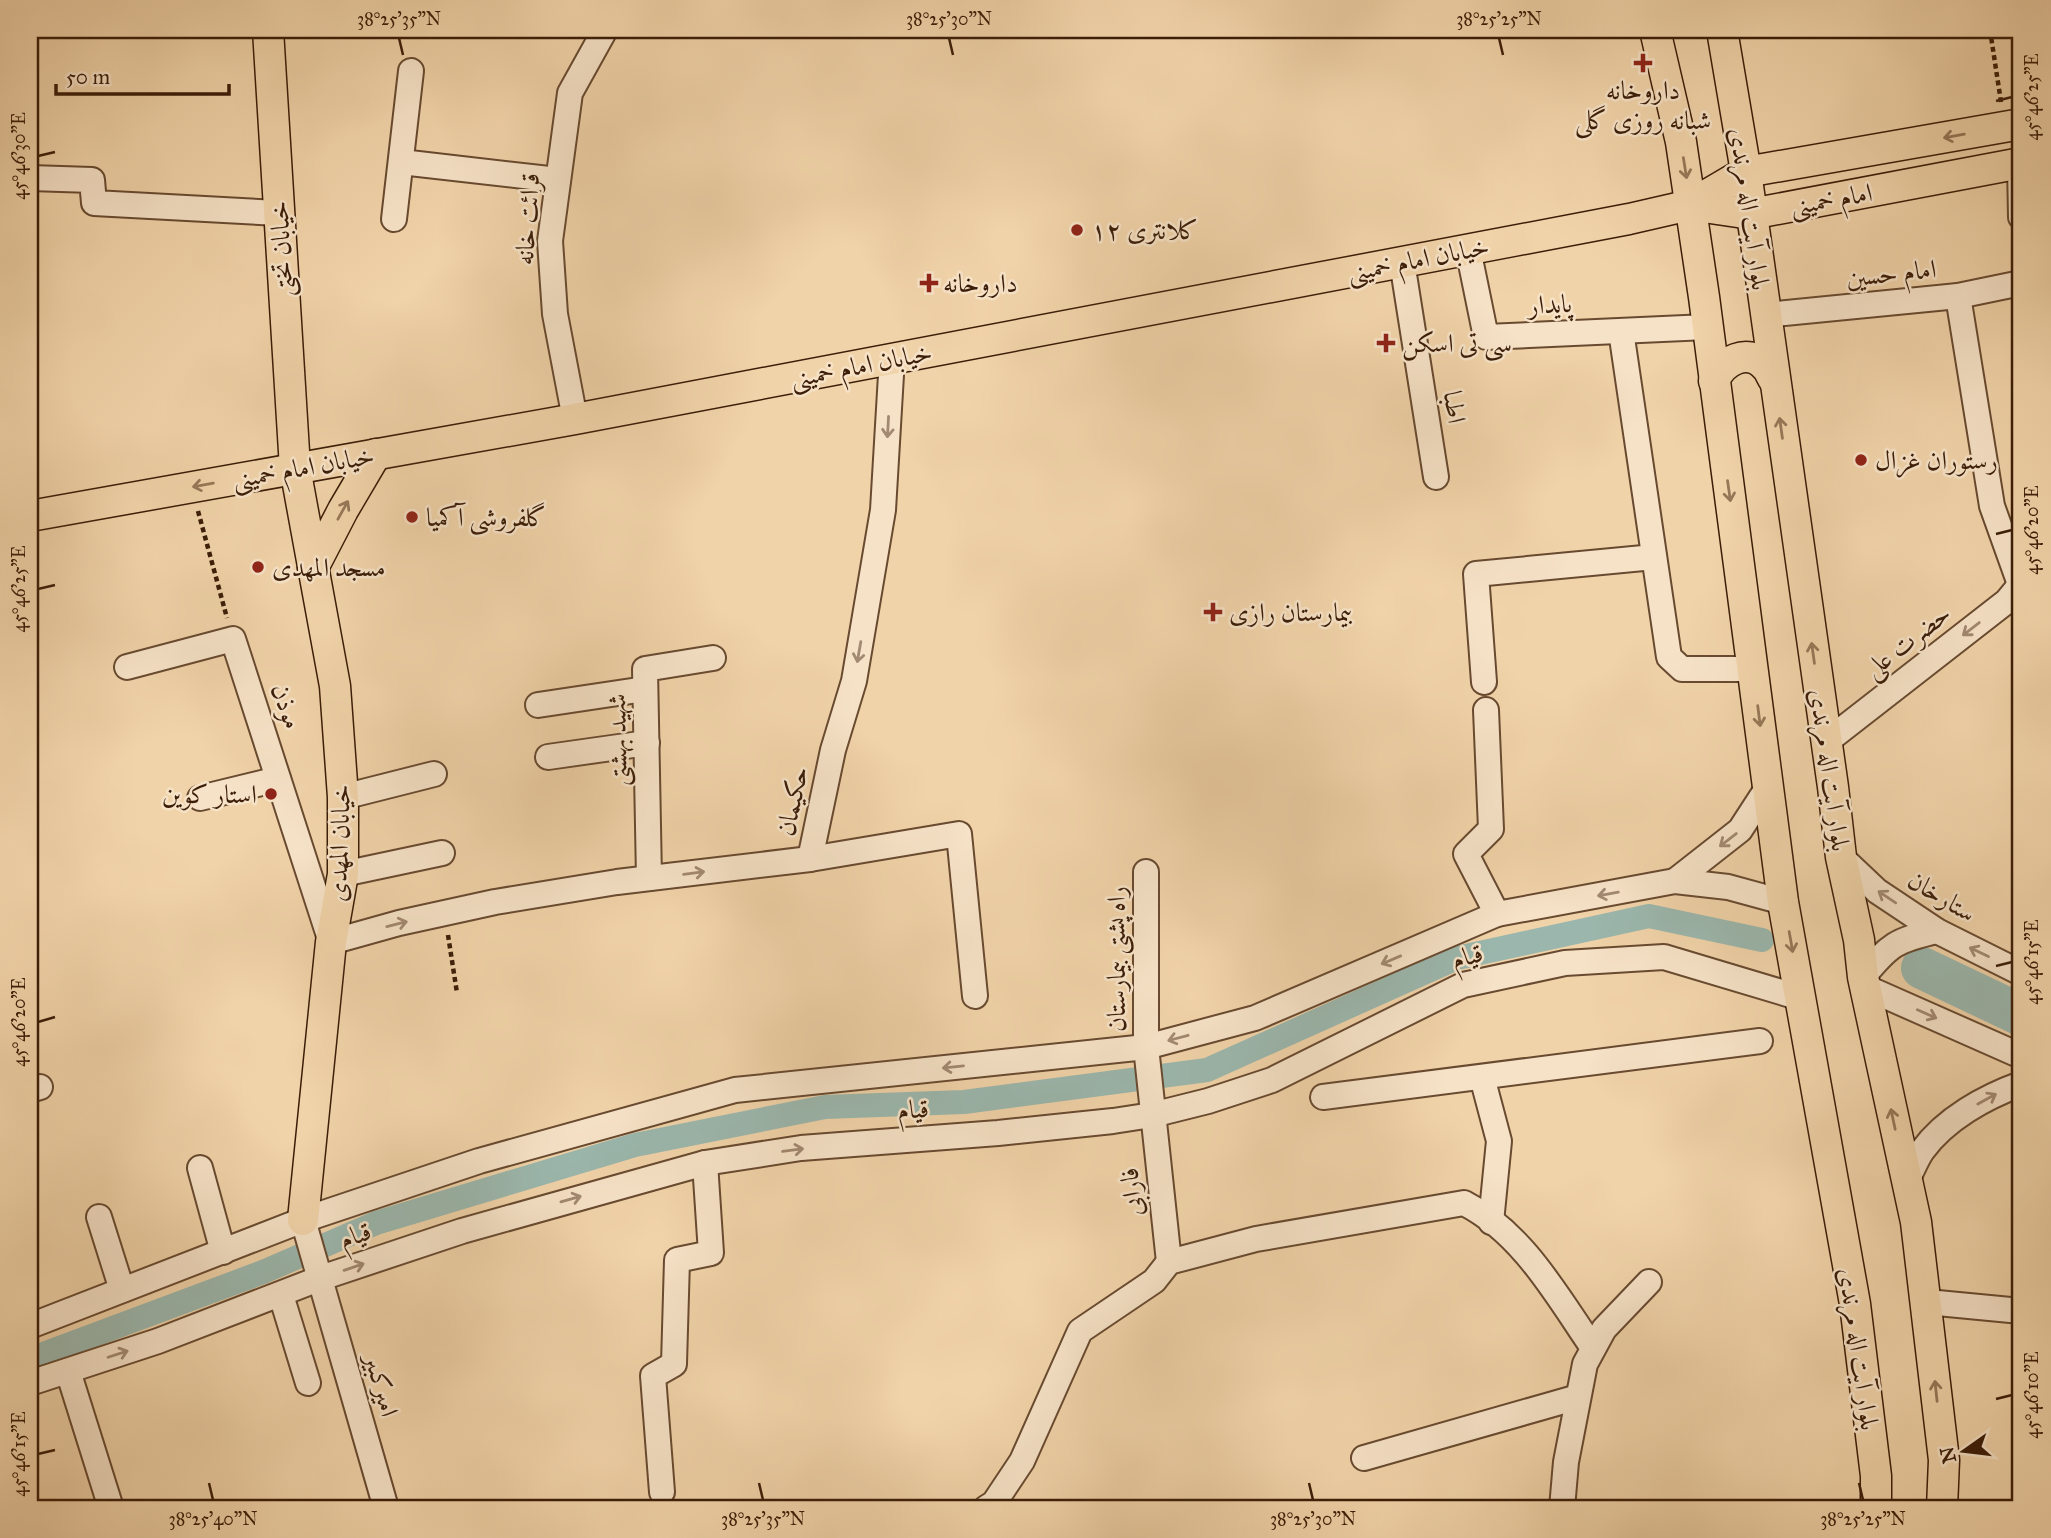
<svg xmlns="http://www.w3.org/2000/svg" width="2051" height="1538" font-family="'IM FELL Great Primer',Amiri,serif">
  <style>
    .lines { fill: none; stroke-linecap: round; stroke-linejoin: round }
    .canal { stroke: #9bb7ad; stroke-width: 24 }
    .river { stroke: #9bb7ad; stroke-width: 42 }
    .minor-casing { stroke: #684a30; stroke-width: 28 }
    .major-casing { stroke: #3b1d08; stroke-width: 33 }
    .path { stroke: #3b1d08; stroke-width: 4.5; stroke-dasharray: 5 3.5; stroke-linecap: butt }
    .minor { stroke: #f6e2c7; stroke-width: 24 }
    .major { stroke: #f1d3a9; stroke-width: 30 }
    .oneway { stroke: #967858 }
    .oneway2 { stroke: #a28971 }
    .ticks { fill: none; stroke: #3b1d08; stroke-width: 2.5 }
    .poi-dot { fill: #8f2418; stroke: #f6e2c7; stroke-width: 2.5 }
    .labels { text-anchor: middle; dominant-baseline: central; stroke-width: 5; stroke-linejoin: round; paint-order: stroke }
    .poi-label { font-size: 26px; fill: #3b1d08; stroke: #f6e2c7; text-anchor: start }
    .street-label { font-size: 26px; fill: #3b1d08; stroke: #f6e2c7 }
    .neatline { fill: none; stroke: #3b1d08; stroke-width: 2.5 }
    .ticks-label { font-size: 18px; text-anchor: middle; fill: #3b1d08 }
  </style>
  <rect width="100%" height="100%" fill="#f1d3a9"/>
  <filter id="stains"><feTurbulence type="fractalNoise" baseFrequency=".00286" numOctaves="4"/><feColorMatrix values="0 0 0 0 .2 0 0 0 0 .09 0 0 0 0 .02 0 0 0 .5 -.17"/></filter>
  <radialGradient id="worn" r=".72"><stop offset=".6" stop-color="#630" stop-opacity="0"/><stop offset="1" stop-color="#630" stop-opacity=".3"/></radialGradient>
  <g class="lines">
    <polyline class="canal" points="30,1359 263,1272 376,1223 635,1145 825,1107 964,1102 1207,1070 1457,958 1649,916 1762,940"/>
    <polyline class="river" points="1922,968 2021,1015"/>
    <g class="minor-casing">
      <g id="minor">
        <polyline points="401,162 558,180"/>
        <polyline points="2020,164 2021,217"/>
        <polyline points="30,178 92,180 94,203 279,213"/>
        <polyline points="394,219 411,71"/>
        <polyline points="1468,249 1486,337 1707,327"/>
        <polyline points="1402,262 1436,477"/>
        <polyline points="1958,296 1992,506 2021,587"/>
        <polyline points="1765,315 1958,296 2021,283"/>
        <polyline points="1621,331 1669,657 1682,669 1753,669"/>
        <polyline points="575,419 555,314 550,241 570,93 605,30"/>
        <polyline points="127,667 233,639 331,942 399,923 495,902 617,882 810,859 959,834 975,996"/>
        <polyline points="1484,682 1476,574 1654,557"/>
        <polyline points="538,705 645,689"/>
        <polyline points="1486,710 1491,829 1466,854 1497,914"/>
        <polyline points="1826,742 2007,601 2021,584"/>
        <polyline points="548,757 647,743"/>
        <polyline points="343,797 434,774"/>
        <polyline points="200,798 278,779"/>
        <polyline points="1841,857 1877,891 1937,931 2021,973"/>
        <polyline points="810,859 833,750 854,681 883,510 892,358"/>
        <polyline points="1146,872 1146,1047 1169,1262"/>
        <polyline points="343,874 442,853"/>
        <polyline points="649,878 645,669 713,658"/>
        <polyline points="1675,881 1740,830 1768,787"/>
        <path d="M1863 977C1889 945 1896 940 1937 931"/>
        <polyline points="1865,987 2021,1056"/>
        <polyline points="1482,1077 1499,1141 1491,1222"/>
        <polyline points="30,1090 40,1087"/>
        <polyline points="1323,1097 1760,1041"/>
        <polyline points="200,1168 223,1252"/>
        <path d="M1907 1180C1912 1171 1916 1160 1922 1151 1945 1119 1985 1097 2021 1084"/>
        <polyline points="99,1217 122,1290"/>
        <polyline points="303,1220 386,1508"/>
        <polyline points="281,1295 308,1383"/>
        <polyline points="1927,1302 2021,1311"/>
        <polyline points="30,1326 303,1220 479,1161 735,1090 1146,1047 1255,1018 1497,914 1675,881 1728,887 1783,902"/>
        <polyline points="68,1371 111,1508"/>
        <polyline points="30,1383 158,1341 321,1278 462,1231 705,1163 801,1148 998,1133 1113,1121 1152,1115 1208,1101 1272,1080 1463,985 1565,963 1664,957 1801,998"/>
        <polyline points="1364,1458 1578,1397"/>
        <polyline points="662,1492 653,1376 674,1364 677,1260 711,1253 705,1163"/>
        <path d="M986 1508 994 1503 1022 1461 1080 1331 1154 1281 1169 1262 1256 1239 1464 1203C1523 1233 1557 1296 1593 1348"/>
        <polyline points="1562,1508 1566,1462 1585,1364 1604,1329 1649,1282"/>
      </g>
    </g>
    <g class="major-casing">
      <g id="major">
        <polyline points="268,30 295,468 335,686 343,797 343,874 331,942 303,1220"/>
        <polyline points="1655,30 1681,142 1704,297 1783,902 1855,1304 1876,1476 1876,1508"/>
        <polyline points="1722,30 1746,172 1833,787 1841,857 1859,940 1863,977 1916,1222 1944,1460 1942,1508"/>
        <polyline points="1690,205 1751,214 2021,163"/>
        <path d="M1714 381C1722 361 1748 347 1765 366 1769 369 1771 376 1774 380"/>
        <polyline points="30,516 575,419 1629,219 1690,205 1746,172 2021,124"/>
        <polyline points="313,568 343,510 376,454"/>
      </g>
    </g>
    <g class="path">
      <polyline points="1990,30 2001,102"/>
      <polyline points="198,511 227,618"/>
      <polyline points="448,935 457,993"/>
    </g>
    <use href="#minor" class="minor"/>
    <use href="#major" class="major"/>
  </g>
  <defs><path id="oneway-shaft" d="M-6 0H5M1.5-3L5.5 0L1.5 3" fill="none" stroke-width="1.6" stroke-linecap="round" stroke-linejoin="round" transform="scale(1.75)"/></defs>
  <g class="oneway">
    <use href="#oneway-shaft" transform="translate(1954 136) rotate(170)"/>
    <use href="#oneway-shaft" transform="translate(1685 168) rotate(81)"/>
    <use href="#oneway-shaft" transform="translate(1781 428) rotate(-98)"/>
    <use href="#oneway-shaft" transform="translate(203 485) rotate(170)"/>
    <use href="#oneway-shaft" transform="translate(1729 491) rotate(82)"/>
    <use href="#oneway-shaft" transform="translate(343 510) rotate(-61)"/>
    <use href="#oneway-shaft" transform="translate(1813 653) rotate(-98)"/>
    <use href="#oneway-shaft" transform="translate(1759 716) rotate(83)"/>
    <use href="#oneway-shaft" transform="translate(1791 942) rotate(80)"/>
    <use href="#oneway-shaft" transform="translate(1893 1119) rotate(-102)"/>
    <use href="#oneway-shaft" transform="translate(1936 1391) rotate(-96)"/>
  </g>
  <g class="oneway2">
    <use href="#oneway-shaft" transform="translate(888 427) rotate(93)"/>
    <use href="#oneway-shaft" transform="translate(1971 629) rotate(142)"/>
    <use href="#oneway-shaft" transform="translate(859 652) rotate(100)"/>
    <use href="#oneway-shaft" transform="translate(1728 840) rotate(142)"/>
    <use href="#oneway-shaft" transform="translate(694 873) rotate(-7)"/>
    <use href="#oneway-shaft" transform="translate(1608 894) rotate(170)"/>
    <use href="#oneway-shaft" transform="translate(1887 897) rotate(-146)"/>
    <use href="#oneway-shaft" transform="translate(397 924) rotate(-14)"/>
    <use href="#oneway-shaft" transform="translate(1979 952) rotate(-154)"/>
    <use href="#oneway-shaft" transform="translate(1391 960) rotate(157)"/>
    <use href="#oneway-shaft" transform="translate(1927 1014) rotate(24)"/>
    <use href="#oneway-shaft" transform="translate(1178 1038) rotate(165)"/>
    <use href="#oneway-shaft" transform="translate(953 1067) rotate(174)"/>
    <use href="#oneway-shaft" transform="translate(1987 1099) rotate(-29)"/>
    <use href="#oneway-shaft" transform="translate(793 1150) rotate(-8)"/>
    <use href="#oneway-shaft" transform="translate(571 1199) rotate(-16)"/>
    <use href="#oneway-shaft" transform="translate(354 1267) rotate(-19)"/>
    <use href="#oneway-shaft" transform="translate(118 1354) rotate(-18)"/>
  </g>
  <path class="ticks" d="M399 38 403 55M949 38 953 55M1499 38 1503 55M1996 101 2012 97M38 156 55 152M1996 534 2012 530M38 589 55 585M1996 966 2012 962M38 1022 55 1017M1996 1399 2012 1395M38 1454 55 1450M209 1483 213 1500M759 1483 763 1500M1309 1483 1313 1500M1859 1483 1863 1500"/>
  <g class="poi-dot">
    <path d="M1639.5 52.5h7v7h7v7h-7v7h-7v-7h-7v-7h7z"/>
    <circle cx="1077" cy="230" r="7"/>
    <path d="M925.5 272.5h7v7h7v7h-7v7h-7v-7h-7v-7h7z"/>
    <path d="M1382.5 332.5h7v7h7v7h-7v7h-7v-7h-7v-7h7z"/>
    <circle cx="1861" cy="460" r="7"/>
    <circle cx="412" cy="517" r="7"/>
    <circle cx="258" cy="567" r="7"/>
    <path d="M1209.5 601.5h7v7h7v7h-7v7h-7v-7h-7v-7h7z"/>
    <circle cx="271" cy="794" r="7"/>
  </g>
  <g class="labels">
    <g class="poi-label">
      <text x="1643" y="90" text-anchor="middle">داروخانه<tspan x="1643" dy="30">شبانه روزی گلی</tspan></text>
      <text x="1091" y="230">کلانتری ۱۲</text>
      <text x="943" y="283">داروخانه</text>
      <text x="1402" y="343">سی تی اسکن</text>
      <text x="1875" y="460">رستوران غزال</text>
      <text x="426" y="517">گلفروشی آکمیا</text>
      <text x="272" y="567">مسجد المهدی</text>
      <text x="1229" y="612">بیمارستان رازی</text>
      <text x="257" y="794" text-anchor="end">استار کوین</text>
    </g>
    <g class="street-label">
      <text transform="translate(1831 199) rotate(-10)">امام خمینی</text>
      <text transform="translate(1750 209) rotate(82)">بلوار آیت اله مرندی</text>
      <text transform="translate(527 219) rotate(-86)">قرائت خانه</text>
      <text transform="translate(281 249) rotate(-93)">خیابان تختی</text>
      <text transform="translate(1418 259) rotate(-11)">خیابان امام خمینی</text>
      <text transform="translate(1891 273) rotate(-6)">امام حسین</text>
      <text transform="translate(1550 304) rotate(-3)">پایدار</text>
      <text transform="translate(861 365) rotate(-11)">خیابان امام خمینی</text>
      <text transform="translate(1455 407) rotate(81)">اطبا</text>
      <text transform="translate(303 467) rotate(-10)">خیابان امام خمینی</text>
      <text transform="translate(1907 641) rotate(-38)">حضرت علی</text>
      <text transform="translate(287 706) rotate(71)">موذن</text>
      <text transform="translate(617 740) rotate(-91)">شهید بهشتی</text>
      <text transform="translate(1830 770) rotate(82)">بلوار آیت اله مرندی</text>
      <text transform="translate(792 801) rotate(-78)">حکیمان</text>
      <text transform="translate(339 843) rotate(-88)">خیابان المهدی</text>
      <text transform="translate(1942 896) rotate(31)">ستارخان</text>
      <text transform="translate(1467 956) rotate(-16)">قیام</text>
      <text transform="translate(1116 959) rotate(-90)">راه پشتی بیمارستان</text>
      <text transform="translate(913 1109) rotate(-4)">قیام</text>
      <text transform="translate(1131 1192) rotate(-96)">فارابی</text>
      <text transform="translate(355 1235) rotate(-19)">قیام</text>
      <text transform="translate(1859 1349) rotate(82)">بلوار آیت اله مرندی</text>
      <text transform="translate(382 1385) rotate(74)">امیرکبیر</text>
    </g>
  </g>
  <rect width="2051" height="1538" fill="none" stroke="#f1d3a9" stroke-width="77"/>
  <g transform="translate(1964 1451) rotate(256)" stroke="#f6e2c7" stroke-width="5" paint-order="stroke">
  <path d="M0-5L12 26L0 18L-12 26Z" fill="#3b1d08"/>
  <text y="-10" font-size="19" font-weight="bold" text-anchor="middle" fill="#3b1d08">N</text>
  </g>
  <path d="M56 84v10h173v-10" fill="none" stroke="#3b1d08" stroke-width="3.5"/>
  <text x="66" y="84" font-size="21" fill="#3b1d08" stroke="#f6e2c7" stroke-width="5" paint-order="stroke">50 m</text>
  <rect x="38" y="38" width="1974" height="1462" class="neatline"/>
  <g class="ticks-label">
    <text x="399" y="25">38°25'35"N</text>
    <text x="949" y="25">38°25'30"N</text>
    <text x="1499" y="25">38°25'25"N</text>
    <text transform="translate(2032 97) rotate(-90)" y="6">45°46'25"E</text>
    <text transform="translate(19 156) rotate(-90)" y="6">45°46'30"E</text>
    <text transform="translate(2032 530) rotate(-90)" y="6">45°46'20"E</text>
    <text transform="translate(19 589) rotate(-90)" y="6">45°46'25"E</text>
    <text transform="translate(2032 962) rotate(-90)" y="6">45°46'15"E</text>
    <text transform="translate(19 1022) rotate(-90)" y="6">45°46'20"E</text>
    <text transform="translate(2032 1395) rotate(-90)" y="6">45°46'10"E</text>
    <text transform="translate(19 1454) rotate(-90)" y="6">45°46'15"E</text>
    <text x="213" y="1525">38°25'40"N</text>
    <text x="763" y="1525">38°25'35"N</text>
    <text x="1313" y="1525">38°25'30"N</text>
    <text x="1863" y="1525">38°25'25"N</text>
  </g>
  <rect width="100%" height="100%" filter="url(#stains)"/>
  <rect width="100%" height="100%" fill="url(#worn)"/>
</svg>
